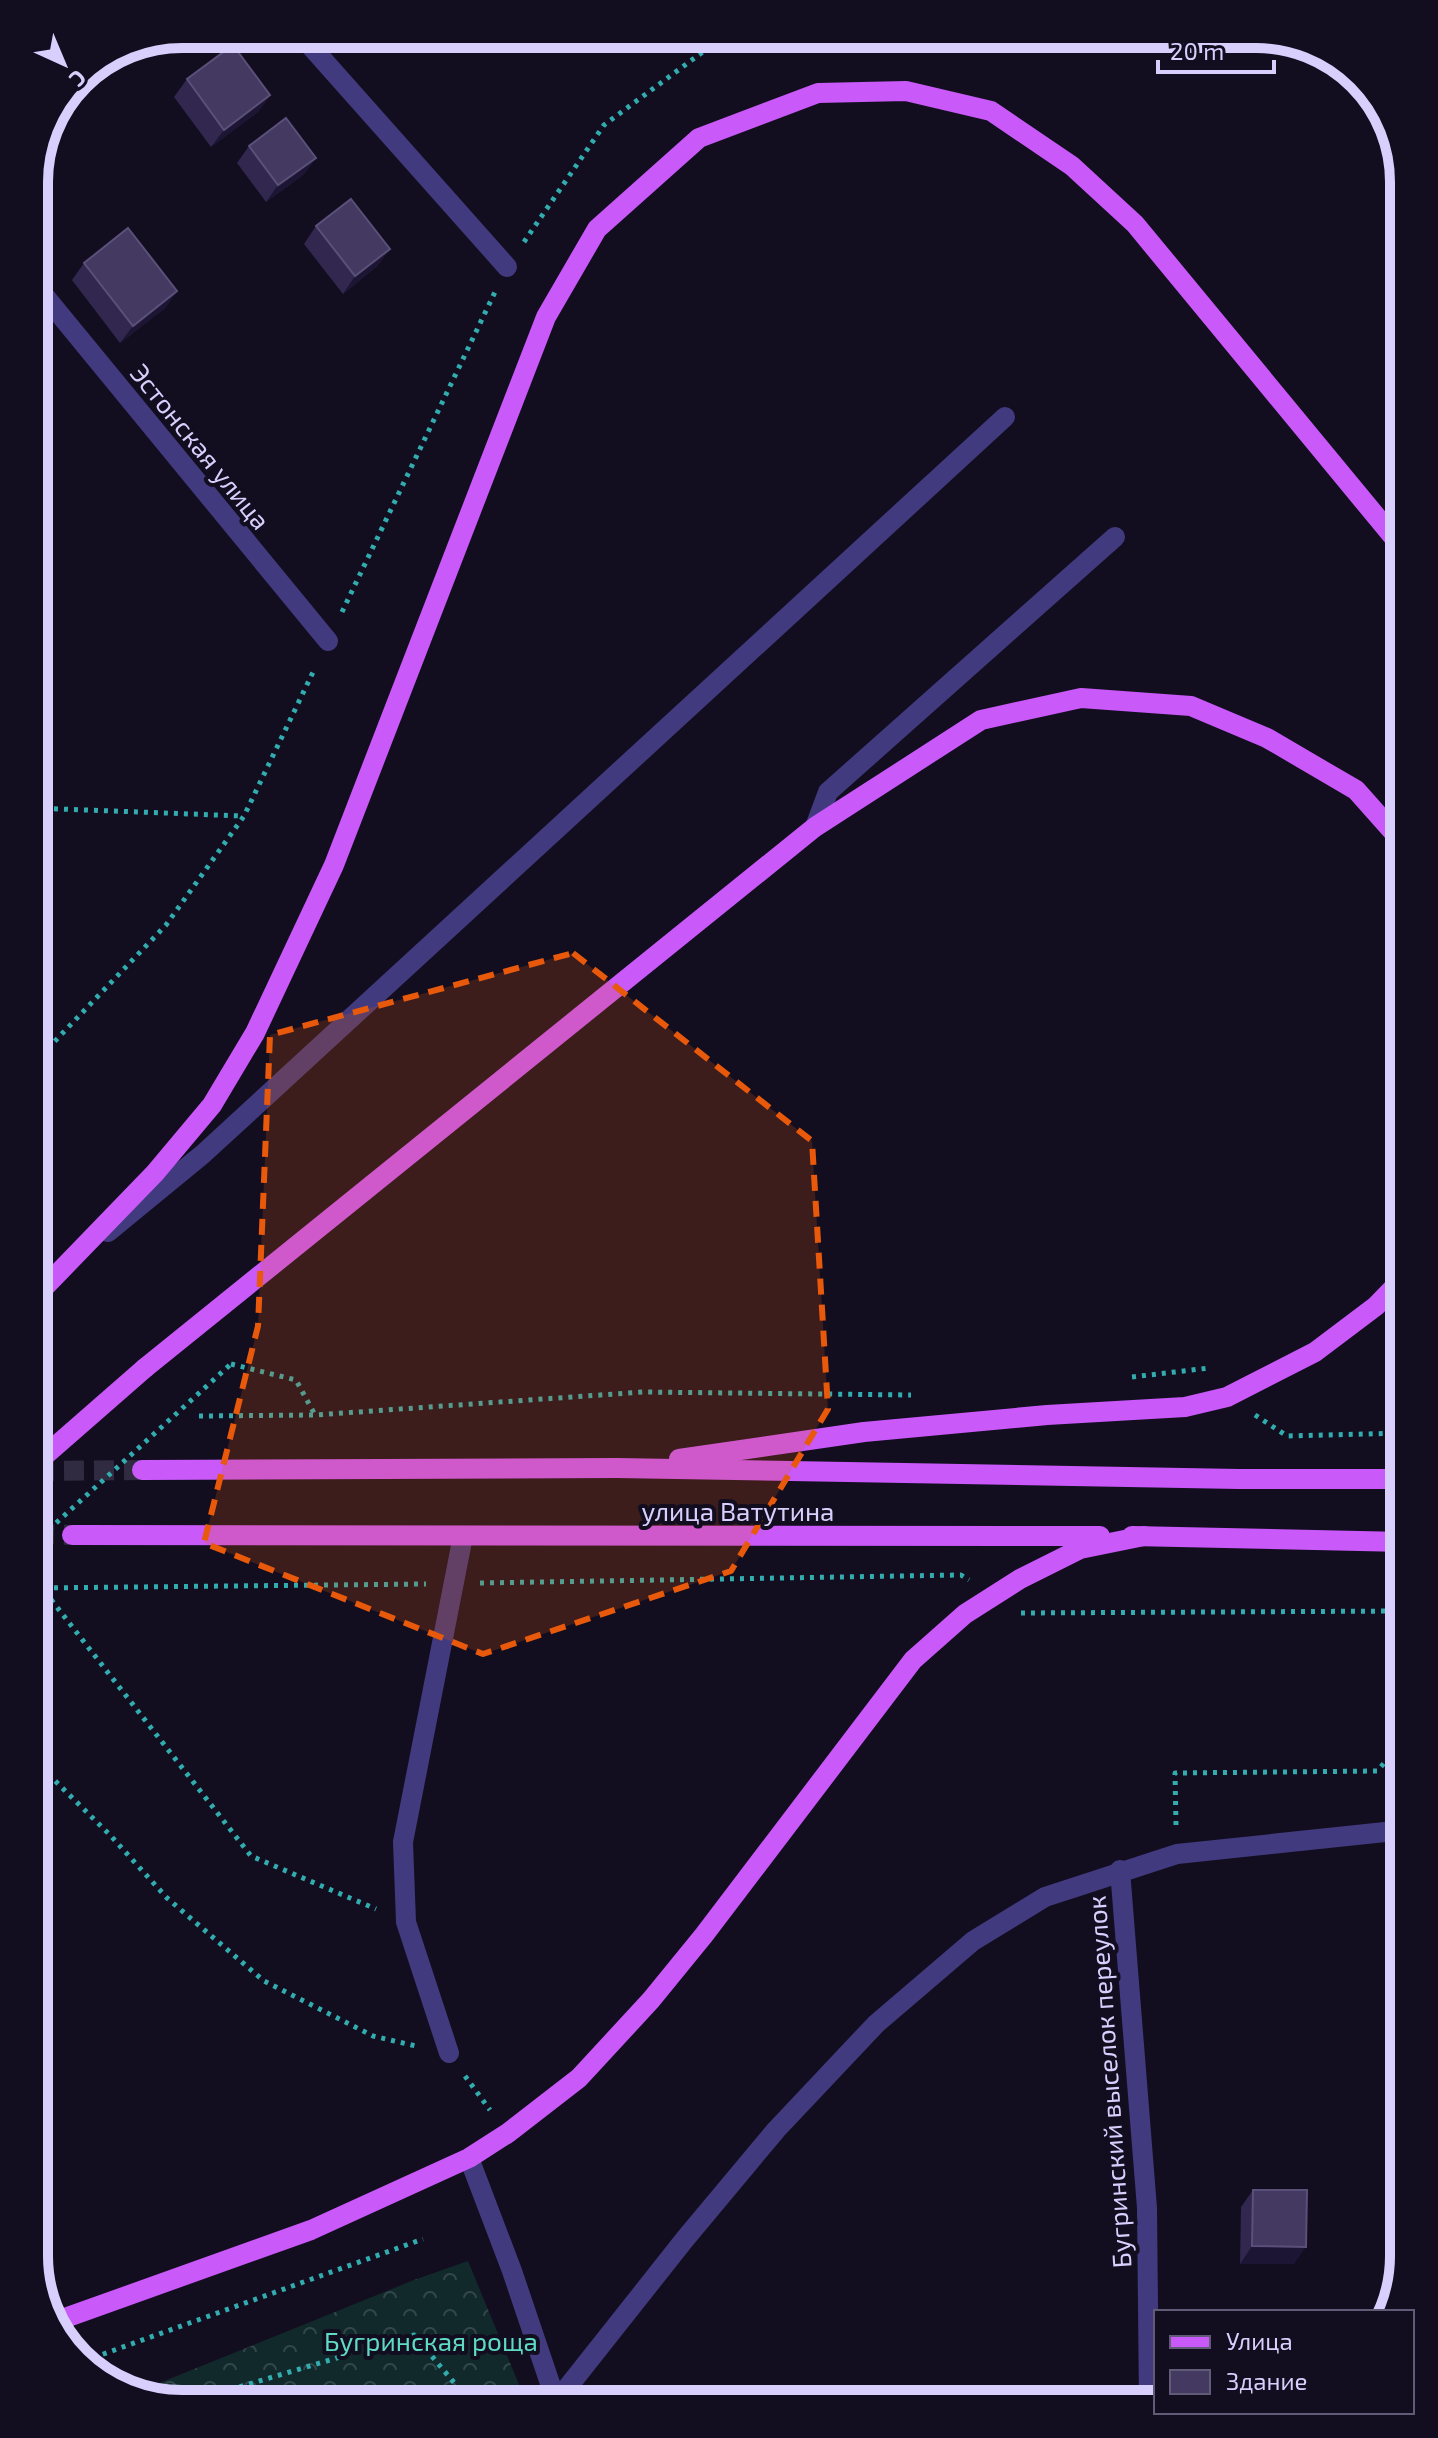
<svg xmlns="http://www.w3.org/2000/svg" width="1438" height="2438" font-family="'Exo 2',sans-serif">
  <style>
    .forest { fill: url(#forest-crowns) }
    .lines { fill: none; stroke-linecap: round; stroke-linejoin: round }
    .primary-tunnel { stroke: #302b41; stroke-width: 20; stroke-dasharray: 20 10; stroke-linecap: butt }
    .path { stroke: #32acae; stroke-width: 5; stroke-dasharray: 4 6; stroke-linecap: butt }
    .lane { stroke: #423a7e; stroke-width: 20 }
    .street { stroke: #423a7e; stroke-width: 20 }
    .primary { stroke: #ca59fa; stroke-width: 20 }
    .path-bridge { stroke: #32acae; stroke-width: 5; stroke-dasharray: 4 6; stroke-linecap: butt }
    .primary-bridge { stroke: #ca59fa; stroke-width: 20 }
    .wall { fill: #32274e }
    .shaded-wall { fill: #1d1534 }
    .building { fill: #433961; stroke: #5b5079; stroke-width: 2 }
    .marked { fill: #e8590c; fill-opacity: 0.2; stroke: #e8590c; stroke-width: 6; stroke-dasharray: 16 10; stroke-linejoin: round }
    .labels { text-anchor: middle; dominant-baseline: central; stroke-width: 8; stroke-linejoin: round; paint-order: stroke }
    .street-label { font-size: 26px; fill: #d8cffd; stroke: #120e20 }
    .park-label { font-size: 26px; fill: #5ddbc5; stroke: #120e20 }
    .rim { fill: none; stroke: #d8cffd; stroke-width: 10 }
  </style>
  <defs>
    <pattern id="forest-crowns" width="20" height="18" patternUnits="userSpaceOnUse" patternTransform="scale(2)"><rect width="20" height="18" fill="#11292a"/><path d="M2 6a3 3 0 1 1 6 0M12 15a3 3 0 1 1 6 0" fill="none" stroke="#33474a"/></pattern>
  </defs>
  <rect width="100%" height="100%" fill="#120e20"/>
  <polygon class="forest" points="468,2261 527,2404 173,2404 137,2392 414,2280"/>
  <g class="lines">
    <g class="primary-tunnel">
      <polyline points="34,1471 142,1470"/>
      <polyline points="34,1534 72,1535"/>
    </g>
    <g class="path">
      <polyline points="524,242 604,125 727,34"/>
      <polyline points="342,612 495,292"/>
      <polyline points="34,808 243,816"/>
      <polyline points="34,1063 166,925 244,816 315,668"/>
      <polyline points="231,1364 296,1380 315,1415"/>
      <polyline points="1132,1377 1209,1368"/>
      <polyline points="1255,1415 1287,1436 1404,1433"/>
      <polyline points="199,1416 315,1415 643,1392 911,1395"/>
      <polyline points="480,1583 961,1575 969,1580"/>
      <polyline points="34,1588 426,1584"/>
      <polyline points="34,1601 42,1588 251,1856 376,1909"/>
      <polyline points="1021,1613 1404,1611"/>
      <polyline points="34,1760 110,1835 167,1898 264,1981 373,2036 416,2046"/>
      <polyline points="1176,1825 1175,1773 1377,1771 1404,1741"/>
      <polyline points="465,2076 490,2110"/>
      <polyline points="84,2361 423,2239"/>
      <polyline points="182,2404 414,2335 472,2404"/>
    </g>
    <g class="lane">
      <polyline points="815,827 828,792 1115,537"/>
      <polyline points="108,1232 203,1154 1005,417"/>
      <polyline points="449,2053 406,1922 403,1842 463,1536"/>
    </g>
    <g class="street">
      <polyline points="300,34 507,267"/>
      <polyline points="34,283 328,641"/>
      <polyline points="1120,1870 1147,2208 1149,2404"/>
      <polyline points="469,2158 512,2271 557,2404"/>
      <polyline points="556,2402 685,2239 776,2130 876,2024 973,1941 1045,1897 1177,1854 1404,1830"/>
    </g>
    <g class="primary">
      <polyline points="34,1298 155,1173 212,1105 255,1033 334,865 546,317 597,229 699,138 818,93 906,91 991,111 1072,166 1135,224 1404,550"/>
      <polyline points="145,1368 815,827 981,720 1081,698 1191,706 1267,738 1356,790 1404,844"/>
      <polyline points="679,1459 864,1432 1047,1415 1185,1407 1227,1397 1315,1352 1376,1306 1404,1277"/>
      <polyline points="142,1470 617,1468 1239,1479 1404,1479"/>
      <polyline points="72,1535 1100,1536"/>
      <polyline points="1132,1536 1404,1542"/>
      <polyline points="51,2323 311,2230 469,2158 508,2133 579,2078 651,2000 704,1935 913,1660 965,1614 1020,1579 1080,1549 1144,1536"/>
    </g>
    <polyline class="path-bridge" points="34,1543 231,1364"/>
    <polyline class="primary-bridge" points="34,1465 145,1368"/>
  </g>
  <g class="wall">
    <polygon points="187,79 270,95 258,112 211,147 174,97"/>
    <polygon points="249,146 316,158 303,175 266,202 237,163"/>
    <polygon points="316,226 390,249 377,266 343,294 304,244"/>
    <polygon points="84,263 177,291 165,308 120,343 72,280"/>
    <polygon points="1253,2190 1294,2264 1240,2264 1241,2207"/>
  </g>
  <g class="shaded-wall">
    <polygon points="270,95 258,112 211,147 224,130"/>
    <polygon points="316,158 303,175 266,202 278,185"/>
    <polygon points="390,249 377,266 343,294 355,276"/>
    <polygon points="177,291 165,308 120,343 133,326"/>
    <polygon points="1252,2246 1306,2247 1294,2264 1240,2264"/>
  </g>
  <g class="building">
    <polygon points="233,45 270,95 224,130 187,79"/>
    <polygon points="286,118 316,158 278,185 249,146"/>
    <polygon points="351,199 390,249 355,276 316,226"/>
    <polygon points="128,228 177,291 133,326 84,263"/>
    <polygon points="1253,2190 1307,2190 1306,2247 1252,2246"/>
  </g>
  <path class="marked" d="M573 953 812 1141 828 1409 731 1571 483 1654 204 1543 258 1326 270 1035Z"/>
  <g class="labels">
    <g class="street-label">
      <text transform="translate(201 446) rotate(51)">Эстонская улица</text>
      <text x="738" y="1510">улица Ватутина</text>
      <text transform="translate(1108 2082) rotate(-94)">Бугринский выселок переулок</text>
    </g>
    <g class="park-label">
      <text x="431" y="2340">Бугринская роща</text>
    </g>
  </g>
  <path d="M0 0H1438V2438H0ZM182 48H1256A134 134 0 0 1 1390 182V2256A134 134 0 0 1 1256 2390H182A134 134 0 0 1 48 2256V182A134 134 0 0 1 182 48Z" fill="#120e20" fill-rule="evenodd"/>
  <path class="rim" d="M182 48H1256A134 134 0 0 1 1390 182V2256A134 134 0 0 1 1256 2390H182A134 134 0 0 1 48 2256V182A134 134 0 0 1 182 48Z"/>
  <rect x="1154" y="2310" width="260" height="104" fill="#120e20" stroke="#615b78" stroke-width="2"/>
  <rect x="1170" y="2336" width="40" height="12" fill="#ca59fa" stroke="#615b78" stroke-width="2"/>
  <text x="1226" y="2350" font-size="24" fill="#d8cffd">Улица</text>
  <rect x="1170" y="2370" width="40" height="24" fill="#433961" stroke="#615b78" stroke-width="2"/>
  <text x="1226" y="2390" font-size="24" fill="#d8cffd">Здание</text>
  <g transform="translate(64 64) rotate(136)" stroke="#120e20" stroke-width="6" paint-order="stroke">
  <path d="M0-6L14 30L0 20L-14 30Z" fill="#d8cffd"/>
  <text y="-12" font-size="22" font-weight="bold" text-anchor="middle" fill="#d8cffd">С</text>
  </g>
  <path d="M1158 60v12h116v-12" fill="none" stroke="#d8cffd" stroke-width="4"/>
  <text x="1170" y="60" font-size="24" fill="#d8cffd" stroke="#120e20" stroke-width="6" paint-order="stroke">20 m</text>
</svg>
